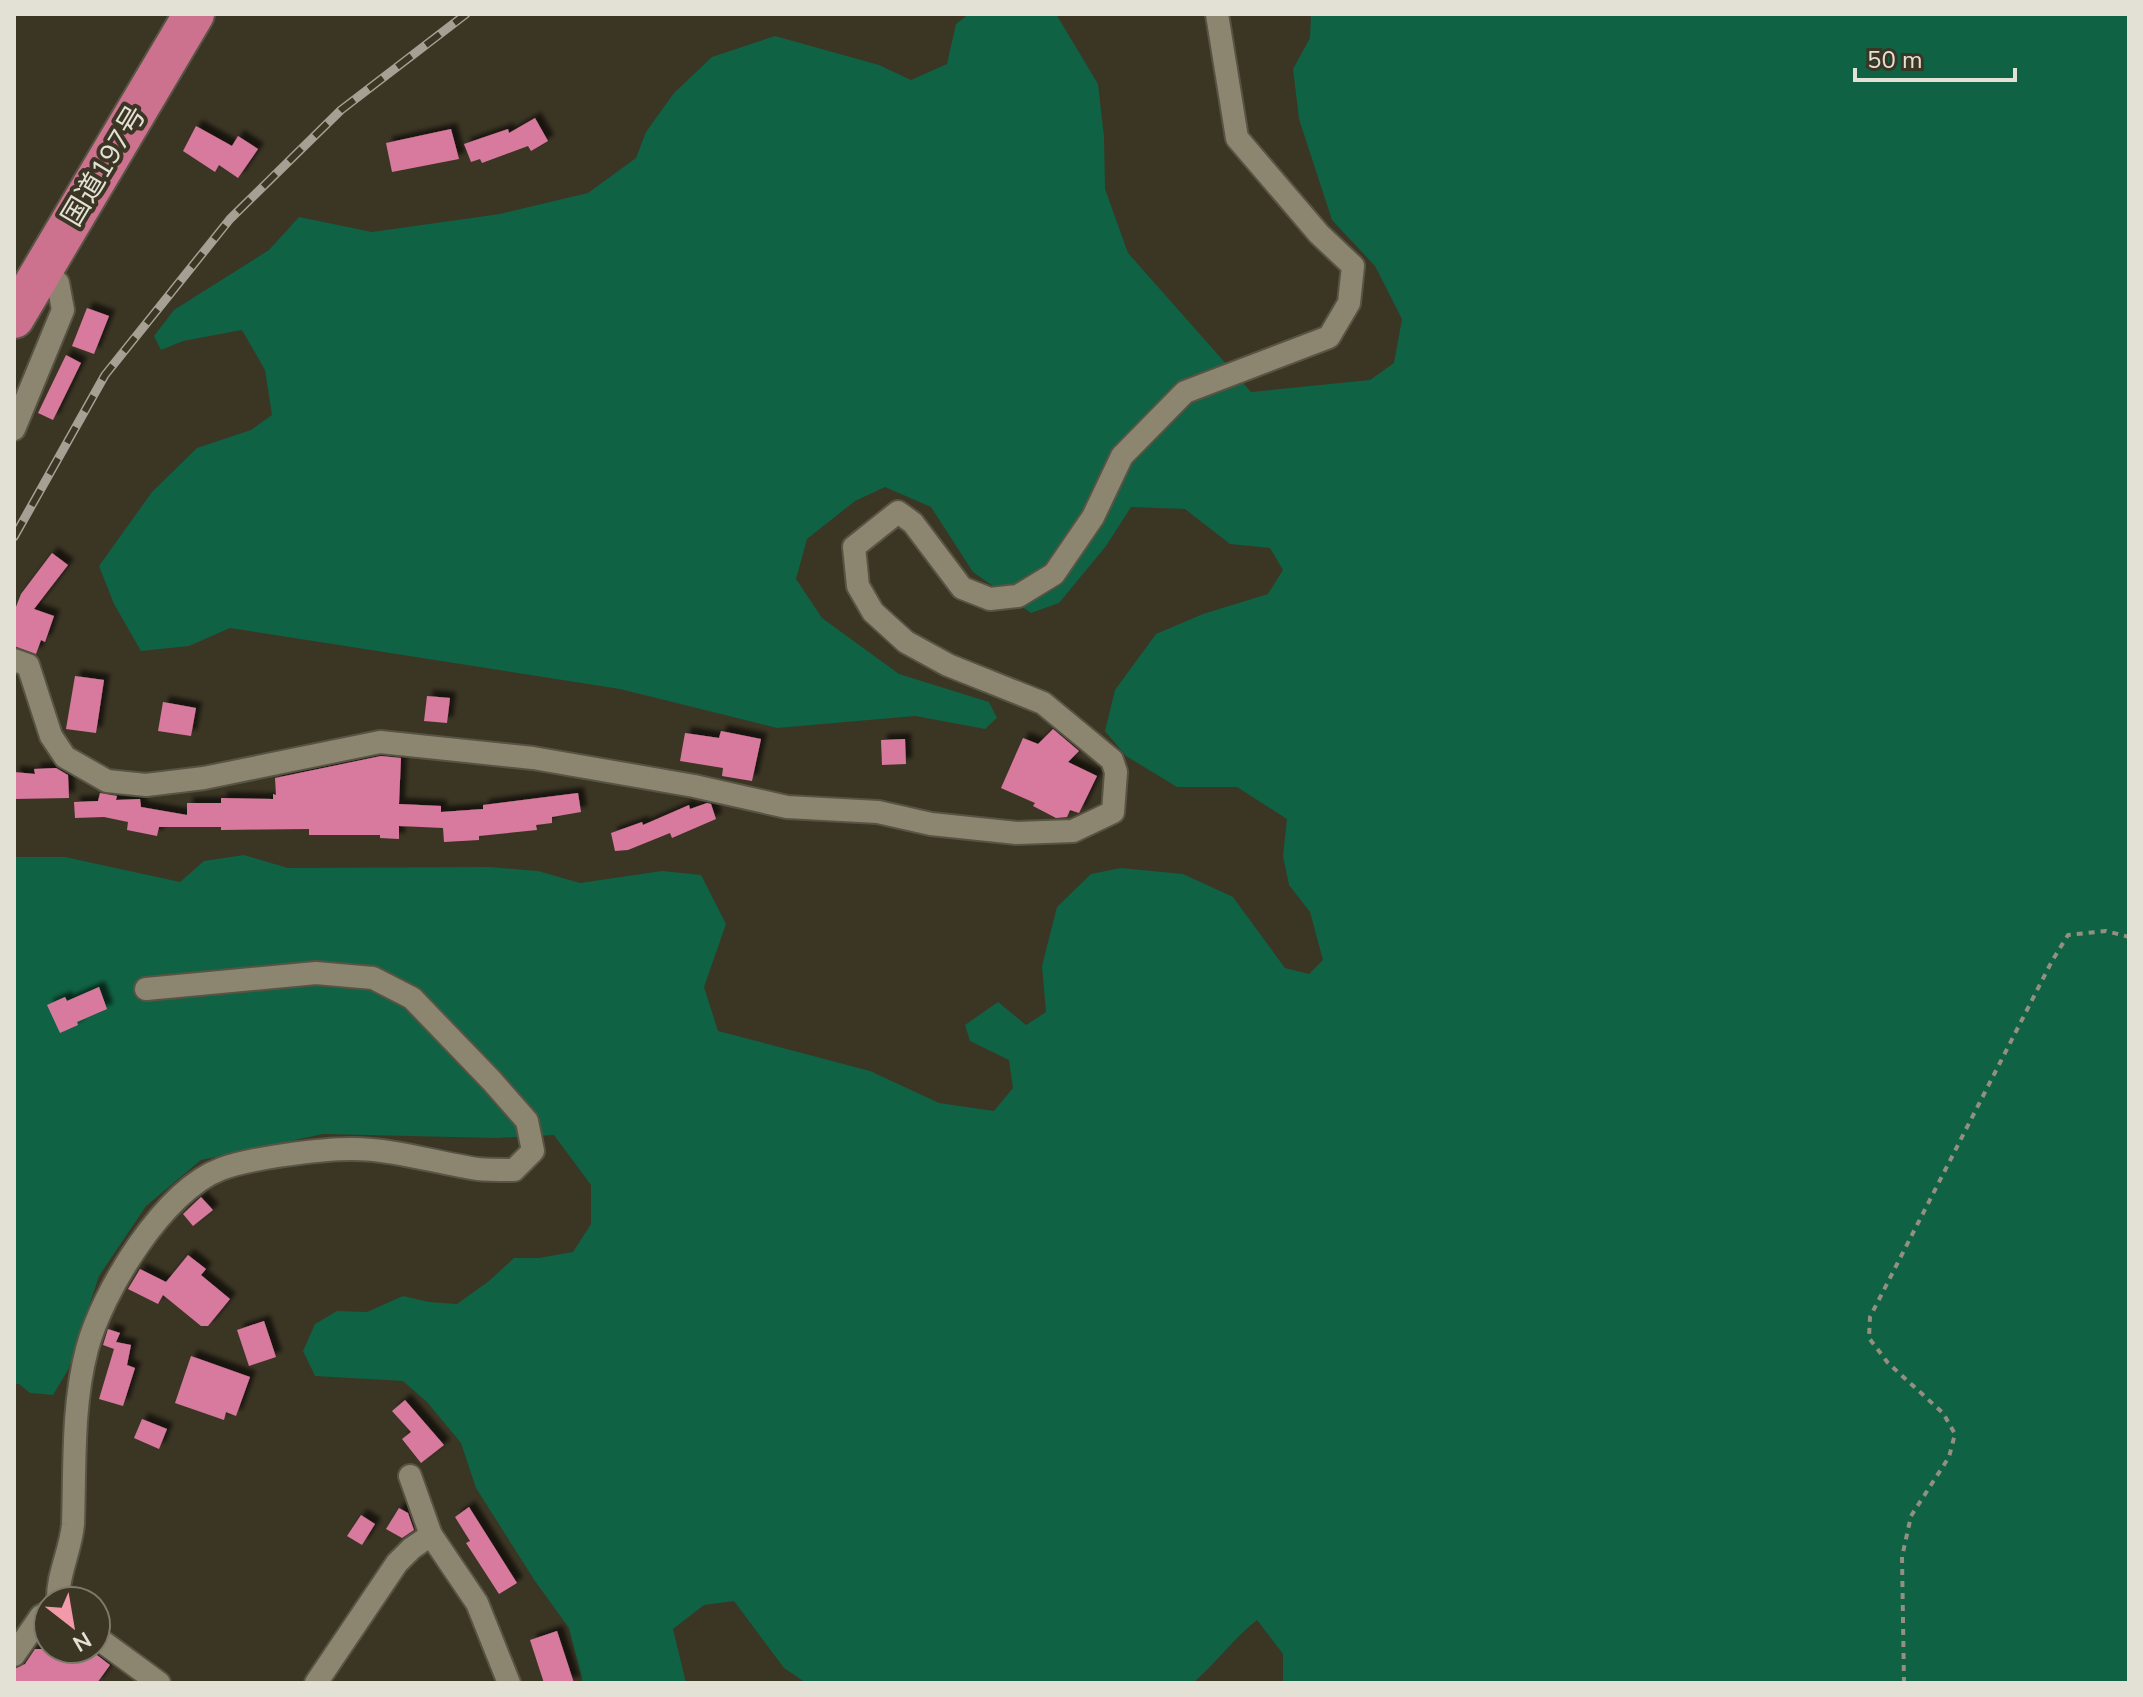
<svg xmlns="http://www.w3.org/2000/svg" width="2143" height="1697" font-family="'Nunito Sans','Noto Sans JP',sans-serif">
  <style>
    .green { fill: #106244 }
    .building { fill: #d87a9e; filter: url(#shadow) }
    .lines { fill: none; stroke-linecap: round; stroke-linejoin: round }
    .street-casing { stroke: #585444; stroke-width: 26 }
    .highway-casing { stroke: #585444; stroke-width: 44 }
    .path { stroke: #938f81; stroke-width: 4; stroke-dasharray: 6 6; stroke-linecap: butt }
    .street { stroke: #8c8671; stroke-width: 22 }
    .highway { stroke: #cc718e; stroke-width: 40 }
    .rail-casing { stroke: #a4a093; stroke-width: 9 }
    .rail { stroke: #3b3524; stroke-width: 6; stroke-dasharray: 18; stroke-linecap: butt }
    .labels { text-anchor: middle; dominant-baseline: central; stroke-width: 8; stroke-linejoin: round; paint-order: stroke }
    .street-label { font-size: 28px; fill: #e3e0d5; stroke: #3b3524 }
  </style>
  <defs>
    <filter id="shadow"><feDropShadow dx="6" dy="-6" stdDeviation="2" flood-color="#0009"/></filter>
  </defs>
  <rect width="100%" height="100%" fill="#3b3524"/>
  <path class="green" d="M969 14H1056L1098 84 1104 137 1105 189 1128 253 1251 392 1370 380 1394 363 1402 319 1375 266 1332 220 1299 119 1293 69 1310 38 1311 14H2129V1683H1283V1654L1257 1620C1233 1639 1216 1663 1193 1683H806L784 1668 734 1601 704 1605 673 1629 686 1683H583L569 1628 535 1581 476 1488 461 1443 427 1402 403 1381 315 1376 303 1351 315 1324 337 1311 367 1312 403 1296 429 1302 457 1304 489 1281 514 1258H539L573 1252 591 1224V1185L554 1135 497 1138 323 1134 201 1160 146 1206 99 1276 68 1370 53 1395 30 1393 19 1384H14V857H65L180 882 204 861 244 855 288 868 490 867 538 871 580 883 662 871 701 875 726 924 704 987 718 1031 870 1071 939 1103 994 1111 1013 1088 1009 1060 970 1041 965 1025 998 1002 1026 1025 1046 1012 1042 966 1057 907 1091 874 1121 868 1183 874 1233 897 1285 968 1309 974 1323 960 1310 912 1289 885 1283 856 1287 819 1237 787H1177L1126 756 1105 731 1115 690 1156 634 1203 614 1268 594 1283 570 1270 548 1230 544 1185 509 1131 507 1106 546 1059 603 1031 613 973 572 931 507 885 487 855 501 807 539 796 579 822 618 899 674 989 702 997 718 985 729 915 716 777 728 620 689 230 628 189 646 141 651 114 604 99 566 152 492 197 448 251 430 272 415 265 370 242 330 183 341 161 350 154 336 174 310 269 250 299 217 372 232 500 214 588 193 636 158 646 132 674 93 712 57 775 36 879 65 911 80 947 64 956 24Z"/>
  <g class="building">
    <polygon points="535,118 548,141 531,151 528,146 482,163 480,159 471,162 464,144 508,129 509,133"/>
    <polygon points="196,126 232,146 238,136 258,149 238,178 219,165 215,172 183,151"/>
    <polygon points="451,129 459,159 392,172 386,143"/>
    <polygon points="87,308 109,316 94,354 72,346"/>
    <polygon points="66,355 81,363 53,420 38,413"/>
    <polygon points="52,553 68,565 34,609 54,616 45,642 41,640 36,654 14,646 14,612 21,594"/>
    <polygon points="75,676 104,680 96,733 66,729"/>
    <polygon points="427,696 450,698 447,723 424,721"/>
    <polygon points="163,702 196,708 191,736 158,731"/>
    <polygon points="1053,729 1079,751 1068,762 1097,776 1079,813 1070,810 1067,817 1056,818 1033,806 1035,803 1001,788 1023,738 1038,744"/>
    <polygon points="721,731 761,739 752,781 722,776 723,768 680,761 685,733 719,738"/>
    <polygon points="905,739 906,764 882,765 881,740"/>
    <polygon points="381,756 401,758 399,804 441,806 441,812 483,809 483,805 578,793 581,812 552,817 552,823 536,825 537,830 479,836 479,840 444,842 443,828 399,826 399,839 380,838 380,835 309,835 309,829 221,830 221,827 159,827 157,836 127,830 128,822 104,817 75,818 74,802 98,801 100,793 117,796 116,800 140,799 141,807 187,815 187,803 221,803 221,798 273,799 273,794 276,795 275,778"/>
    <polygon points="56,768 68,775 69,798 14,799 14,772 35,774 34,769"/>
    <polygon points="707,803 711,804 716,819 672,838 670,833 628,850 615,851 611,833 642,822 643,825 689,805 690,809"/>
    <polygon points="99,987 107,1009 77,1022 78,1025 60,1033 47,1005 65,997 67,1001"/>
    <polygon points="201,1197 213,1210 193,1226 183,1214"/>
    <polygon points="188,1255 206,1269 201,1275 230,1299 208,1326 201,1326 163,1295 158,1304 128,1289 140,1269 166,1282"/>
    <polygon points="264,1321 276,1357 249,1366 237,1330"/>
    <polygon points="108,1329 120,1333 116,1342 131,1345 127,1365 135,1368 123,1406 99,1399 114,1349 103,1345"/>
    <polygon points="191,1356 250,1377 236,1416 226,1412 224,1420 175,1403"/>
    <polygon points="405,1400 444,1445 421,1463 402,1439 411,1432 392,1411"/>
    <polygon points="142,1419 167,1429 159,1449 134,1438"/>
    <polygon points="469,1507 517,1583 499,1594 466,1543 470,1541 455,1517"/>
    <polygon points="399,1508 408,1513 414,1530 402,1538 386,1529"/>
    <polygon points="361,1515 375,1524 362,1545 347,1536"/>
    <polygon points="557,1631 574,1683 544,1683 530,1640"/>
    <polygon points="35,1649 89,1649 110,1665 97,1683 14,1683 14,1669 25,1664"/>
  </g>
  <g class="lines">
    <g class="street-casing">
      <g id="street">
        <polyline points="14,429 63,310 58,283 43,268"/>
        <polyline points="14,660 28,665 51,736 65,757 107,781 146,785 204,778 380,742 533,758 694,786 787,807 878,812 931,824 1017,833 1073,831 1113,812 1116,772 1112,760 1043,703 948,665 906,642 873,612 858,586 854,547 898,512 913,523 962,588 990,599 1018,596 1054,574 1093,517 1122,456 1185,392 1329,337 1349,303 1353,266 1319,234 1237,138 1217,14"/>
        <polyline points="410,1476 431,1535 477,1603 509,1683"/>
        <path d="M58 1601C57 1575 71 1550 73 1524 75 1466 72 1406 87 1349 102 1292 163 1191 221 1169 250 1158 320 1149 352 1149 395 1149 436 1163 478 1169 490 1170 502 1170 514 1170L533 1151 527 1121 491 1080 412 998 373 978 316 973 146 989"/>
        <polyline points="96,1637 159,1683"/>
        <polyline points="14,1655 41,1616 48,1613"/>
        <polyline points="316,1683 397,1563 412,1548 431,1535"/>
      </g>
    </g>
    <g class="highway-casing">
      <polyline id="highway" points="14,318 194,14"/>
    </g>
    <polyline class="path" points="1904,1683 1902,1557 1911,1516 1949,1457 1955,1434 1943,1413 1888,1363 1869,1338 1870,1317 2052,961 2068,935 2106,931 2129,937"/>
    <use href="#street" class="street"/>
    <use href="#highway" class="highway"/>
    <g class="rail-casing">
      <polyline id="rail" points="14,537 105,375 230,219 341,110 466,14"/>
    </g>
    <use href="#rail" class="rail"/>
  </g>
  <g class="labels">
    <g class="street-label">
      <text transform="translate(104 166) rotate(-59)">国道197号</text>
    </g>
  </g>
  <rect width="2143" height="1697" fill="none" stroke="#e3e0d5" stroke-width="32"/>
  <g transform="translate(72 1625) rotate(149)"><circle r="38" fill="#3b3524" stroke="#7e796b" stroke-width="2"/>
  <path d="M0-6L14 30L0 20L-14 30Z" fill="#f39aaa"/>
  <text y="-12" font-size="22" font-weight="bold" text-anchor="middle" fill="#e3e0d5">N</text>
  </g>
  <path d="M1855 68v12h160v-12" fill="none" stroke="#e3e0d5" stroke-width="4"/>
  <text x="1867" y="68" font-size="24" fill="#e3e0d5" stroke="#3b3524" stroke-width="6" paint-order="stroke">50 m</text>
</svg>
